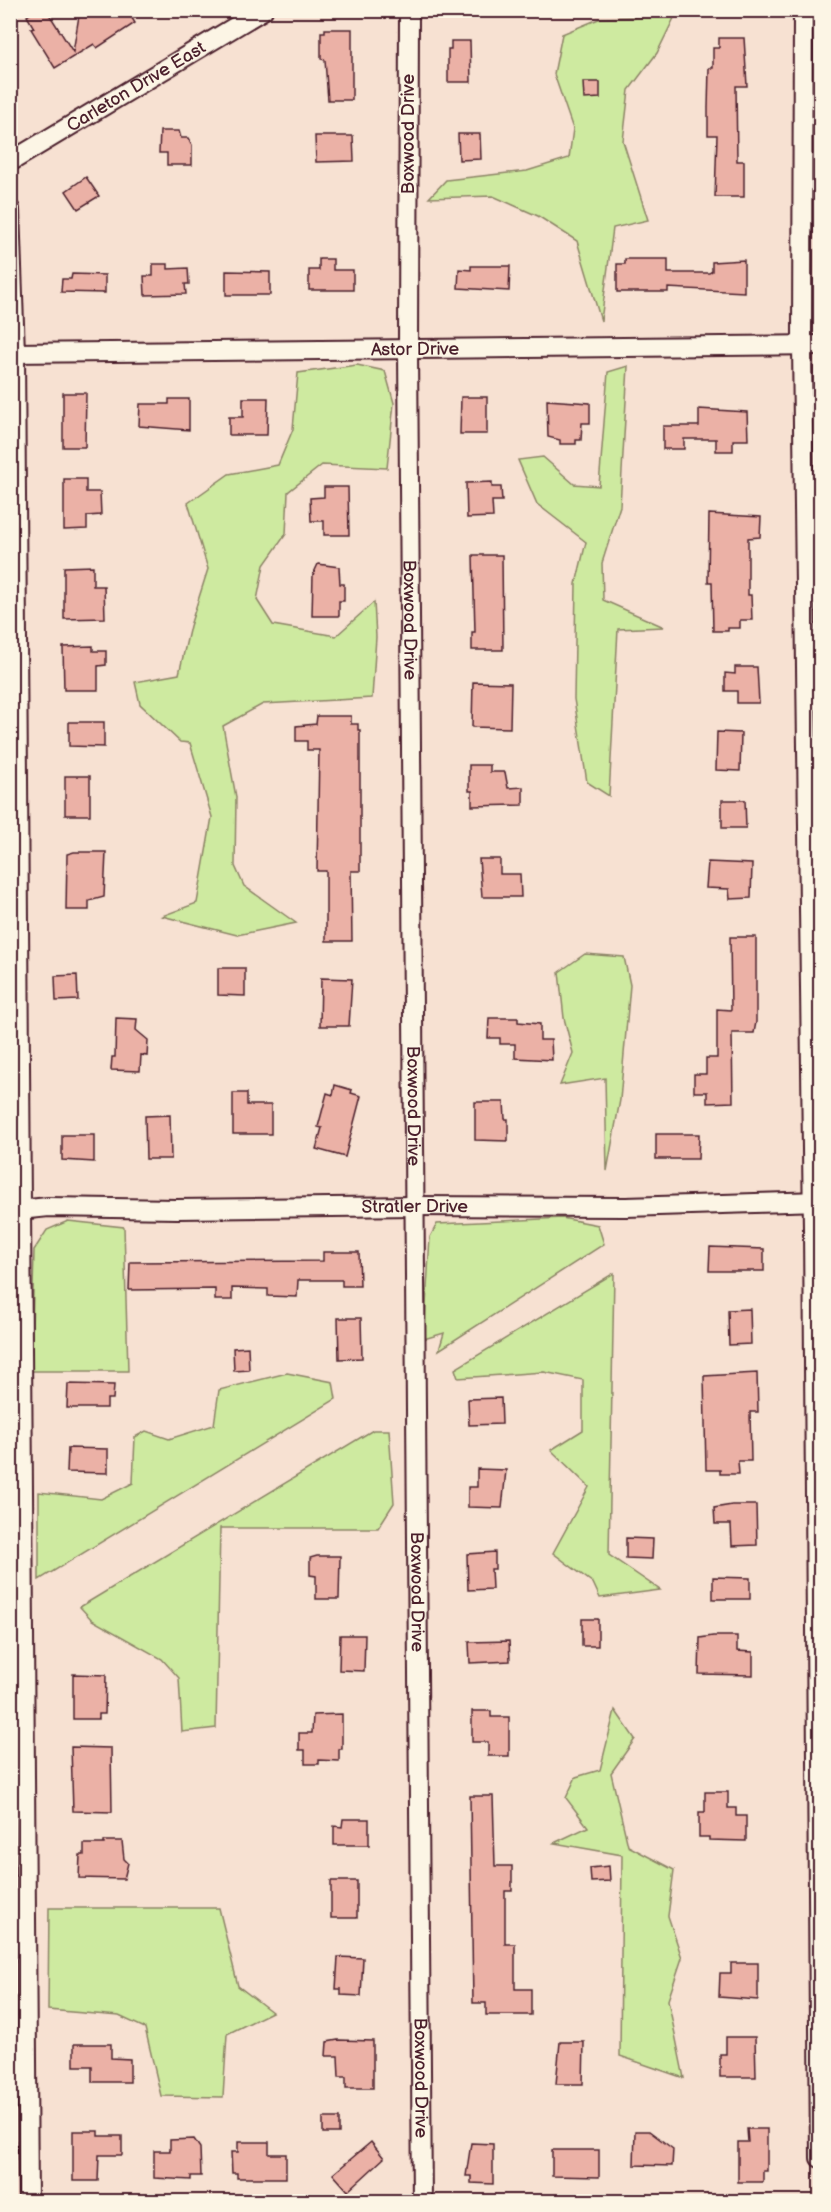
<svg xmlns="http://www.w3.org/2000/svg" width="831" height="2212" font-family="'Balsamiq Sans',sans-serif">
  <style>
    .green { fill: #ceeaa0; stroke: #8c8466; stroke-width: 1.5 }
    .building { fill: #ebb1a6; stroke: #4a1f2b; stroke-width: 1.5 }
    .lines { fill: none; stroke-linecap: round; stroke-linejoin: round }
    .street-casing { stroke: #4a1f2b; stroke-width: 22 }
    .street { stroke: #fcf5e5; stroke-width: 18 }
    .labels { text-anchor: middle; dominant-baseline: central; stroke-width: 4.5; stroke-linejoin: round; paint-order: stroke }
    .street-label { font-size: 18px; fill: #4a1f2b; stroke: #fcf5e5 }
  </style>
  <rect width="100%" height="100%" fill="#f7e1d2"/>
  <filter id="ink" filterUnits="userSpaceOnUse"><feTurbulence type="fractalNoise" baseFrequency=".0167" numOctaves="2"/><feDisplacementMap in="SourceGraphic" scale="12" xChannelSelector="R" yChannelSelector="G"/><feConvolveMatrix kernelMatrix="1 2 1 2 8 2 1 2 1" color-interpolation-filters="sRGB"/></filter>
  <g filter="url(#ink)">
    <g class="green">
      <polygon points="675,16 657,53 629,90 623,141 648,220 613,228 601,321 577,241 538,216 493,196 429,198 446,180 527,171 569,158 573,129 554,74 562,34 601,18"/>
      <polygon points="357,365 385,371 394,403 387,468 322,465 288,492 286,534 264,565 257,600 273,625 336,636 374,602 376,637 372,698 263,704 223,726 236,797 235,866 244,886 296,923 237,935 162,916 197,903 212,817 190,743 180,742 140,704 135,682 179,674 190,626 208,569 188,503 229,474 278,465 293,429 298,373"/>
      <polygon points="628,366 620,506 602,563 603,600 664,627 618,629 609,796 587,782 574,699 576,584 586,542 537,504 518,460 543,457 574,484 599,486 608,372"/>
      <polygon points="585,954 624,957 630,985 620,1100 607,1171 605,1078 560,1085 573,1053 564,1018 559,972"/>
      <polygon points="562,1218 598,1225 604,1244 439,1350 444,1333 424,1339 430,1237 437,1224"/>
      <polygon points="68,1221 124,1227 128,1371 31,1371 34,1250 47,1230"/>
      <polygon points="614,1273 609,1555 660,1590 600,1598 593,1583 553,1553 589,1487 551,1450 583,1430 583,1380 544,1372 458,1378 455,1369"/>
      <polygon points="287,1373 333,1382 336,1399 39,1580 39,1492 101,1499 133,1483 135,1437 146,1431 169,1439 214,1425 219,1390"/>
      <polygon points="373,1430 389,1430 394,1503 378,1528 220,1528 216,1728 182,1732 179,1678 162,1659 92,1620 80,1607"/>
      <polygon points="615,1710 635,1739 611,1773 628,1846 674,1870 668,1916 682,1958 668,2000 684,2078 620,2056 622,1855 554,1843 588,1827 566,1798 576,1777 600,1770"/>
      <polygon points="49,1908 219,1908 238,1986 272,2012 227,2034 223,2097 161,2096 145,2028 119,2016 48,2010"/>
    </g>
    <g class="building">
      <polygon points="36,10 45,10 51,17 73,52 80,10 127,10 135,23 97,48 94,44 55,68 31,29 34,28 27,16"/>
      <polygon points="325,29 352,29 352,100 328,100 325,60 321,59 321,32 325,32"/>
      <polygon points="719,38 744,38 747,86 736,86 737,161 744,161 744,197 715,197 717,135 708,135 708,108 709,68 713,68 713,48 719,48"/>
      <polygon points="451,41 470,41 471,82 448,82 448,49 451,49"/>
      <polygon points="583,82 600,82 600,98 584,99"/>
      <polygon points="160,131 179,131 181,138 188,138 192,145 192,165 167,165 167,153 159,153"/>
      <polygon points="458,134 480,134 481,159 459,160"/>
      <polygon points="315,136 353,136 354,161 316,162"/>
      <polygon points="86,177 99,196 78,209 66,191"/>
      <polygon points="319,259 333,259 333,270 353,270 353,290 309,290 309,270 319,270"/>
      <polygon points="625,259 668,259 668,273 709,273 712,271 712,262 744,260 744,292 668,288 668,292 617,292 617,264 625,264"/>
      <polygon points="153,264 168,264 168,269 188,268 189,284 185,284 186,294 145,295 144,276 153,276"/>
      <polygon points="471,266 510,266 509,291 458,288 459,269 471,270"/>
      <polygon points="226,271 270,272 270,295 226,295"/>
      <polygon points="72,274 105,275 105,293 61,292 62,279 71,279"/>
      <polygon points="63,393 86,393 85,447 63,447"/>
      <polygon points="461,397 487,397 487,434 460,434"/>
      <polygon points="243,398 268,398 267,435 229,435 229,417 243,417"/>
      <polygon points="169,399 189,399 189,430 139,426 140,404 169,404"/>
      <polygon points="547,400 590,403 590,423 582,423 581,440 576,440 576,444 560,444 560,440 548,437"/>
      <polygon points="699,409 747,412 748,440 733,440 733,451 716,451 716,439 684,439 684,449 663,449 663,426 699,426"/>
      <polygon points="64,479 86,479 86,492 100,492 101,515 87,516 87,529 64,530"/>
      <polygon points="492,482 492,487 501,487 502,501 492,501 493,517 467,518 466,483"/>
      <polygon points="324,487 348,487 349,535 324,535 324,521 311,521 310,498 324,497"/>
      <polygon points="709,514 761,517 760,537 748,538 748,595 751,595 752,620 740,620 740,628 728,628 728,631 713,631 712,582 708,582"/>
      <polygon points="473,555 502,555 503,650 472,650 472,632 475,632"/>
      <polygon points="318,564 339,567 340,584 344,584 344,601 339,601 339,616 312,616 313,575"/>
      <polygon points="93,566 93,586 104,586 105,618 64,619 64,567"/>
      <polygon points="93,646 93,651 106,651 106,665 98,666 98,690 64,690 63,647"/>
      <polygon points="735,667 757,667 759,703 737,703 737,691 725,691 725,673 735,674"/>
      <polygon points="473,682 511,683 510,728 472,727"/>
      <polygon points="317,716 351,716 351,724 358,724 358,730 360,730 360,871 351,871 352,941 326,941 326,871 317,871 319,750 307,750 307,741 296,741 296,726 316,724"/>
      <polygon points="69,722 104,722 104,747 69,746"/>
      <polygon points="717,732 741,733 740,771 716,770"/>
      <polygon points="469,765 490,765 490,772 505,772 508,788 523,787 523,805 472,806 472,791 469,791"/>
      <rect x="65" y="776" width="25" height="39"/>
      <polygon points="722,800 745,800 746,828 722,828"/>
      <polygon points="74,852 106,852 104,897 89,901 89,910 66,910 67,854"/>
      <polygon points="479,859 500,859 500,874 520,874 521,897 482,897"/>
      <polygon points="708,862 752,864 751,898 730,899 729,889 706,888"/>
      <polygon points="730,937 756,937 756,1022 754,1033 732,1033 733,1102 707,1103 707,1092 694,1092 694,1074 706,1074 706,1058 717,1058 717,1009 731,1010"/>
      <polygon points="218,968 245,968 245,996 218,995"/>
      <polygon points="77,975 78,1000 56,1001 55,976"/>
      <polygon points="321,978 352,979 349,1026 320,1026"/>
      <polygon points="116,1018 137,1019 136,1030 148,1040 147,1056 141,1055 140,1071 111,1070 112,1057 115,1057"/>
      <polygon points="489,1018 518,1018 518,1022 540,1024 540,1040 551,1040 552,1060 515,1058 515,1044 500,1044 500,1038 488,1038"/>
      <polygon points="335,1085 352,1090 351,1093 361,1096 345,1157 316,1149 322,1128 318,1127 327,1093 333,1095"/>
      <polygon points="233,1093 247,1093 247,1105 271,1105 271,1134 233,1134"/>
      <polygon points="475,1102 504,1102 505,1119 508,1119 508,1141 475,1140"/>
      <polygon points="170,1115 171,1159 146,1159 145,1116"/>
      <polygon points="656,1134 699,1134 698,1159 656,1159"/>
      <polygon points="62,1135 94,1135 94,1162 62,1160"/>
      <polygon points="710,1247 764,1249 764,1271 709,1271"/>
      <polygon points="323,1252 359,1252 360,1286 342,1286 342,1280 298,1280 297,1297 268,1296 268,1289 232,1288 232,1300 215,1300 215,1289 129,1290 130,1262 323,1261"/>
      <polygon points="750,1309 751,1344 729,1345 728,1310"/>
      <polygon points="338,1318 361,1318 362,1358 339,1359"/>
      <polygon points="248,1347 249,1370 234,1371 233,1348"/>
      <polygon points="757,1373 758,1412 750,1412 751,1461 738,1461 739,1474 720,1474 720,1470 706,1470 704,1376"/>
      <polygon points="68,1384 114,1385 113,1399 107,1399 107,1408 67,1408"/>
      <polygon points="501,1398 502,1424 469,1425 468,1399"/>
      <polygon points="68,1448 108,1449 108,1473 67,1472"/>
      <polygon points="477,1469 506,1470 502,1508 468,1507 468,1487 477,1487"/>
      <polygon points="732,1505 756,1505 757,1545 732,1546 731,1524 715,1524 714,1508"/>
      <polygon points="626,1538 653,1539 652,1559 626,1558"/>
      <polygon points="495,1552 495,1569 491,1569 492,1589 468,1590 467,1554"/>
      <polygon points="317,1556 340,1556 339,1599 316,1599 316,1576 310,1575 310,1558"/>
      <polygon points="713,1577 750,1578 750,1599 713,1599"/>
      <rect x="582" y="1619" width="16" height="27"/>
      <polygon points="340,1635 365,1635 364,1671 339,1670"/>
      <polygon points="713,1636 737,1636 737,1651 753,1652 753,1675 699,1674 700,1638"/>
      <polygon points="509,1641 510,1661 470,1663 469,1642"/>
      <polygon points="73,1674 106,1675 105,1714 99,1714 99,1719 73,1719"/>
      <polygon points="472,1711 491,1711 491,1717 509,1717 509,1756 488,1756 488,1742 472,1742"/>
      <polygon points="342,1714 342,1749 339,1749 339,1761 319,1760 319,1764 305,1764 305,1750 299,1750 299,1733 312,1733 313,1715"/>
      <polygon points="71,1747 111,1748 112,1812 73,1811"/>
      <polygon points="705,1792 728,1792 728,1808 736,1808 736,1816 746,1816 746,1841 709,1840 709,1837 699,1837 699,1812 705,1812"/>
      <polygon points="470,1796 493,1796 495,1866 512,1866 512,1891 505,1891 505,1944 515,1944 515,1989 531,1989 531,2015 486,2015 486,2003 473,2003"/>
      <polygon points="343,1819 369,1819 369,1845 334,1845 334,1826 342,1827"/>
      <polygon points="104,1841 122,1841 124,1859 128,1863 124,1879 79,1878 80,1855 84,1855 84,1844 104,1844"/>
      <polygon points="609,1866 610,1881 591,1882 590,1868"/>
      <rect x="331" y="1881" width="26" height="37"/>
      <polygon points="338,1957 363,1958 361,1996 341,1995 341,1989 336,1989"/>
      <polygon points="731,1963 758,1963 758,2000 719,1997 720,1973 731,1973"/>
      <polygon points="726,2037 755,2037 756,2077 720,2077 720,2054 726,2054"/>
      <polygon points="338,2040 373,2041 373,2088 346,2088 346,2077 339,2077 338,2056 326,2056 327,2042"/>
      <polygon points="560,2042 584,2042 583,2084 556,2084"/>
      <polygon points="74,2044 111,2044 111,2058 130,2059 130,2082 92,2082 92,2066 74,2066"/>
      <rect x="323" y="2118" width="16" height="15"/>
      <polygon points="747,2129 767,2129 767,2171 763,2171 763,2182 738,2182 738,2142 748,2142"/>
      <polygon points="73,2131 98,2131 98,2136 122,2136 122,2155 99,2155 98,2181 73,2181"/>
      <polygon points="635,2131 649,2131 673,2149 672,2166 634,2165"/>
      <polygon points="194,2139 200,2148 201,2176 191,2176 191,2180 154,2178 154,2151 170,2151 170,2140"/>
      <polygon points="238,2142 269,2142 269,2154 286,2154 286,2178 237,2178 237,2173 232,2173 231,2152 238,2152"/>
      <polygon points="371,2142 384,2158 348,2191 333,2174"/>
      <polygon points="471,2143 493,2144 493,2184 471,2183 471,2176 466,2176"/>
      <polygon points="552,2150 599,2150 599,2177 552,2176"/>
    </g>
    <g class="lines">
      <g class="street-casing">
        <g id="street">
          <path id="s1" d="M409 10 408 350 422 2202"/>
          <polyline points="803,10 802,345 813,1229 820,2158"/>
          <path id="s2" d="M10 162 263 10"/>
          <polyline points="10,209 15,353 28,2202"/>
          <path id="s3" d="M10 353 820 345"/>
          <path id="s4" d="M10 1211 48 1207 177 1209 415 1206 626 1207 820 1201"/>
        </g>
      </g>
      <use href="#street" class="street"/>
    </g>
  </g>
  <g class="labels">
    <g class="street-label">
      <text stroke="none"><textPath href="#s2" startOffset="147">Carleton Drive East</textPath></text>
      <text transform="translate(408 134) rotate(-90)">Boxwood Drive</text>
      <text stroke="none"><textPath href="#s3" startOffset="405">Astor Drive</textPath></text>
      <text stroke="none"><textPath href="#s1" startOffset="610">Boxwood Drive</textPath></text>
      <text stroke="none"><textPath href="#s1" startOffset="1096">Boxwood Drive</textPath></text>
      <text stroke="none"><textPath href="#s4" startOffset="405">Stratler Drive</textPath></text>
      <text stroke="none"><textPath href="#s1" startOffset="1582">Boxwood Drive</textPath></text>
      <text stroke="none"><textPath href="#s1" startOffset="2068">Boxwood Drive</textPath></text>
    </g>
  </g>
  <rect width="831" height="2212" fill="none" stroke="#fcf5e5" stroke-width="36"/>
  <rect x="18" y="18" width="795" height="2176" fill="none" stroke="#4a1f2b" stroke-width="2" filter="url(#ink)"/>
</svg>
